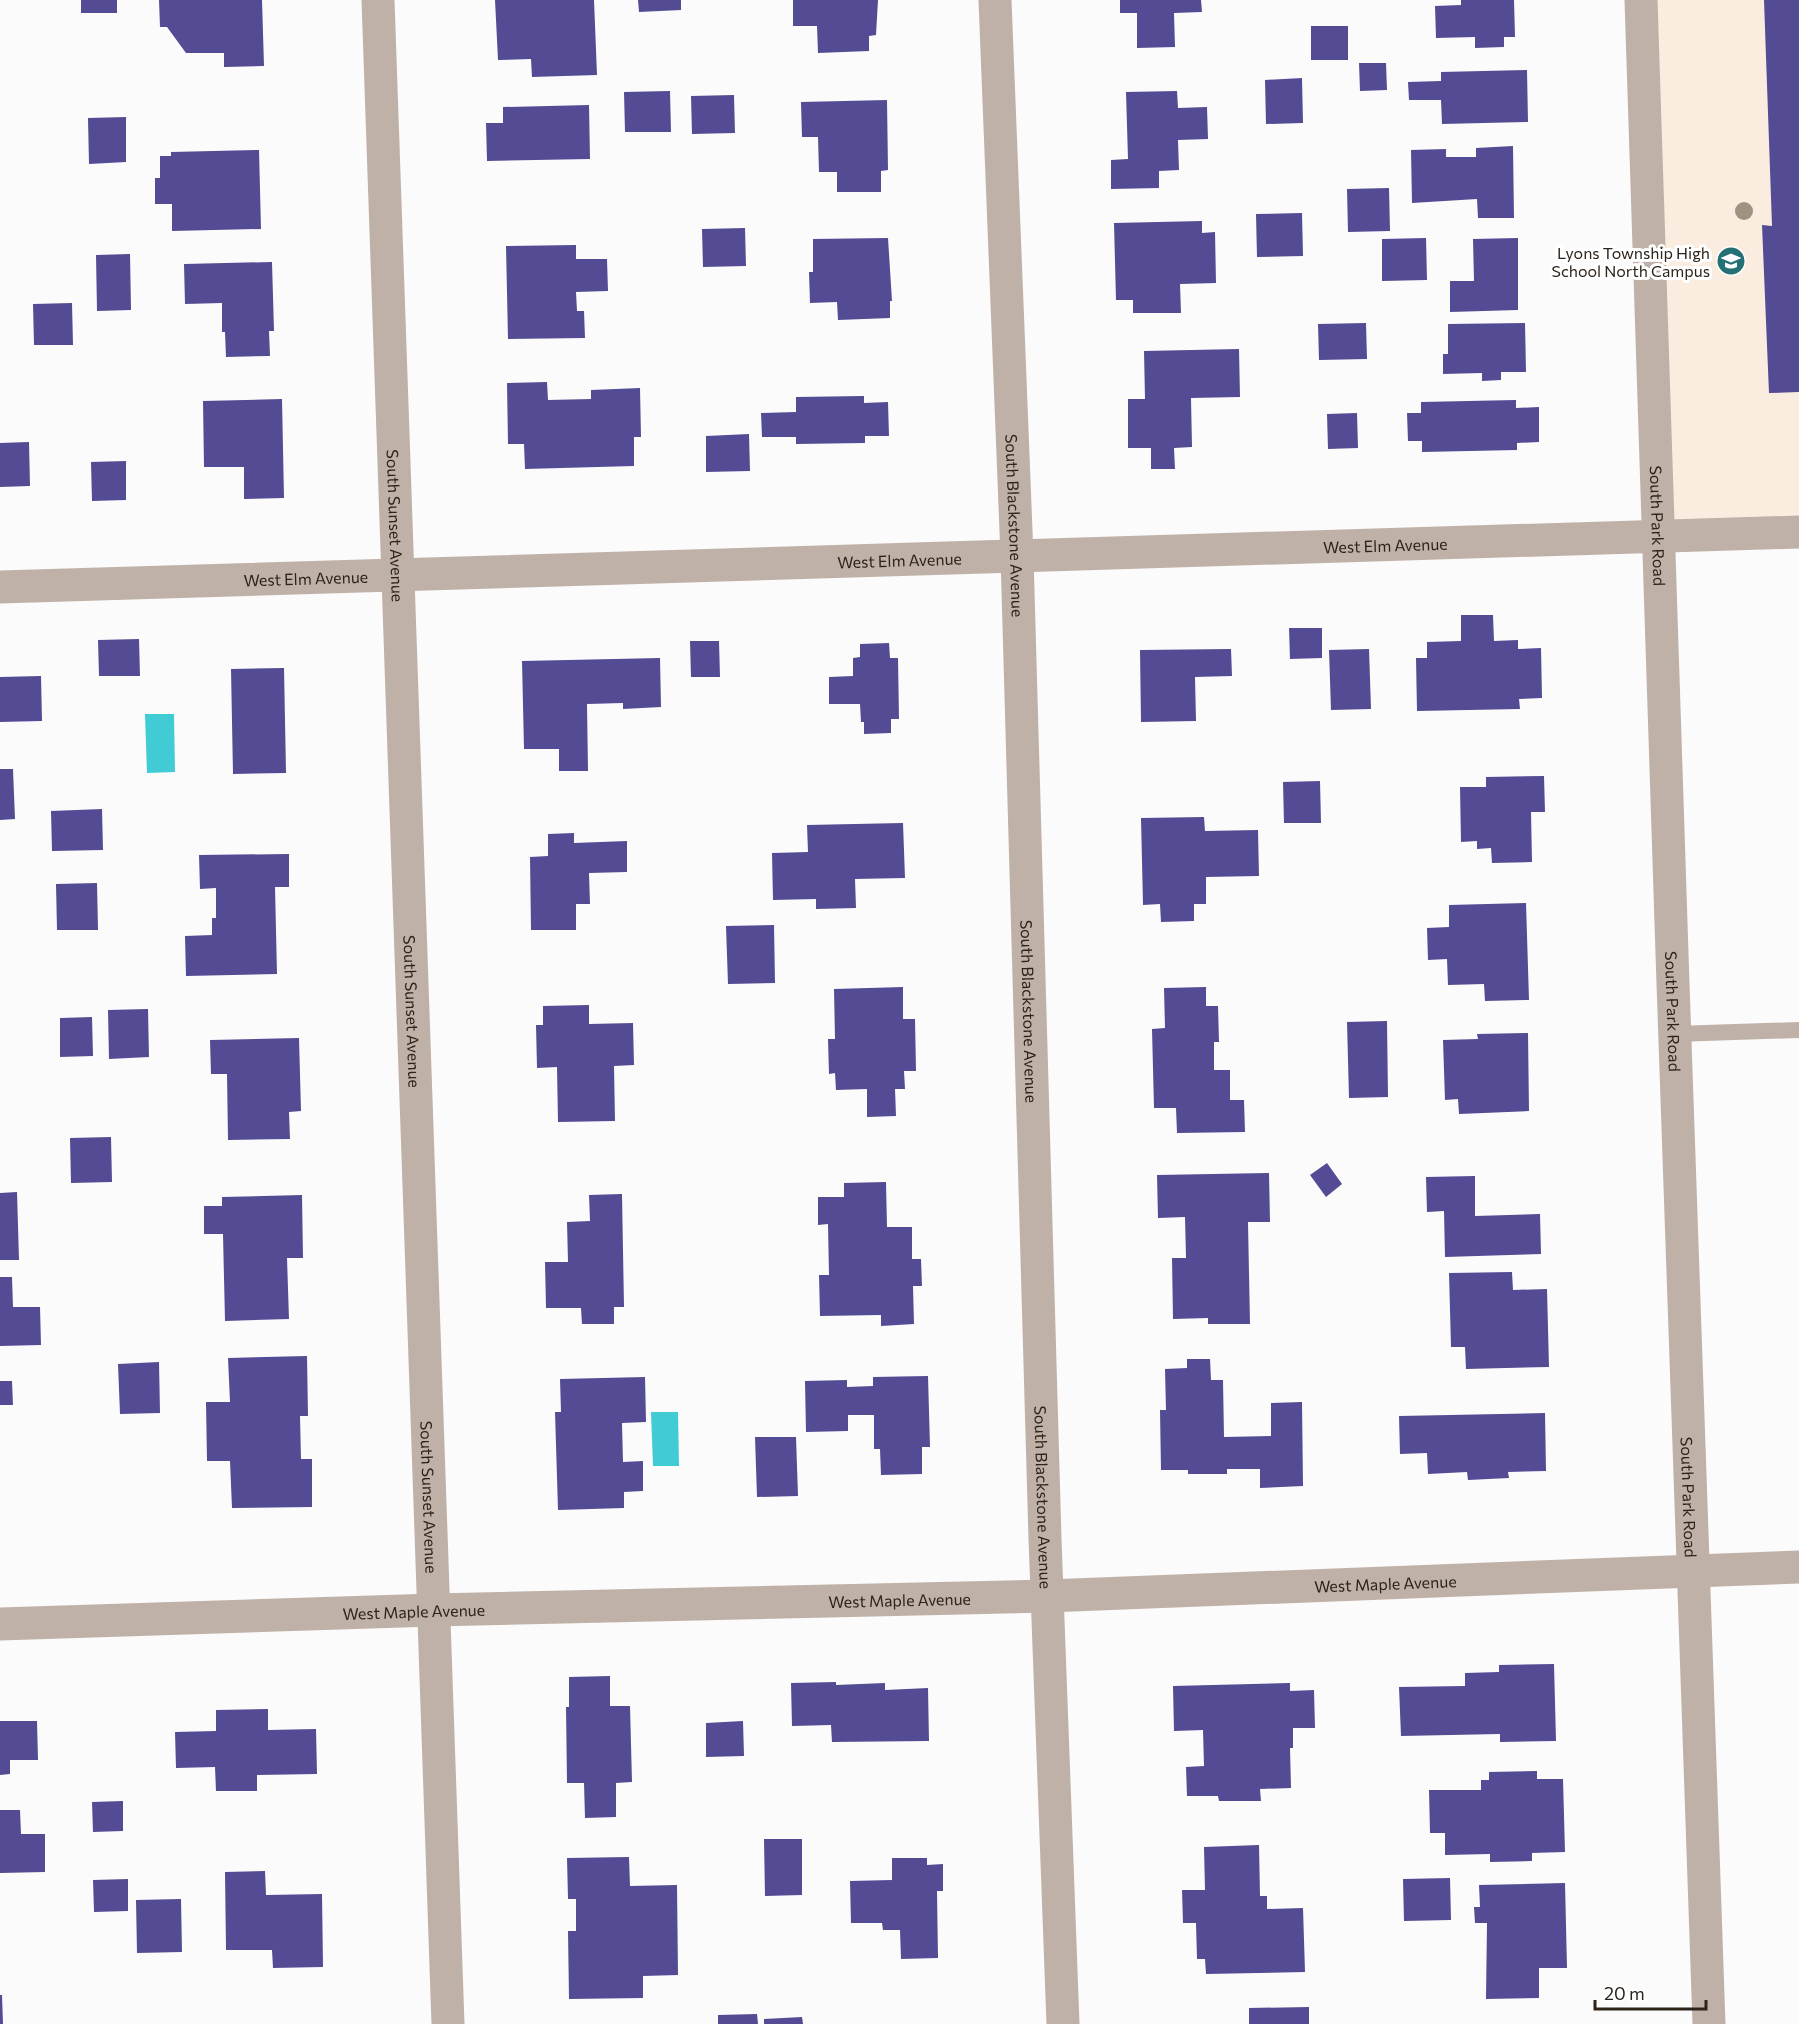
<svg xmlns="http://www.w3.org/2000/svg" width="1799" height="2024" font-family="Commissioner,sans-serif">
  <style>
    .built { fill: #faede0 }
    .water { fill: #40cbd5 }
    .building { fill: #534b94 }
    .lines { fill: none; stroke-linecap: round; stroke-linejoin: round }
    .lane { stroke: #c0b1a8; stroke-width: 16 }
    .street { stroke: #c0b1a8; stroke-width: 33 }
    .tree { fill: #a09180 }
    .labels { text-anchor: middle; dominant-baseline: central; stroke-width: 6; stroke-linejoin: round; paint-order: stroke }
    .poi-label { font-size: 16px; fill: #2d2319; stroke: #fff; text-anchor: end }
    .street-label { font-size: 16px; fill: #2d2319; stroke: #fff }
  </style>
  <rect width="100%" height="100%" fill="#fbfbfb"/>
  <polygon class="built" points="1653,0 1799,0 1799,521 1674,526"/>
  <g class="water">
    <polygon points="145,714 174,714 175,772 147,773"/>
    <polygon points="651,1412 678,1412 679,1466 653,1466"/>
  </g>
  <g class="building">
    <rect x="81" y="0" width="36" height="13"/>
    <polygon points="159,0 262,0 264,66 224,67 224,53 186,53 167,27 160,27"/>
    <polygon points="495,0 594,0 597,75 532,77 531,59 498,60"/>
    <polygon points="638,0 681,0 681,10 639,12"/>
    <polygon points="793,0 878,0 876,35 869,36 869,51 818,53 817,26 793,26"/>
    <polygon points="1120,0 1201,0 1202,12 1174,13 1175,47 1137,48 1137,13 1120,13"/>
    <polygon points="1461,0 1514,0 1515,37 1504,37 1504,47 1475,48 1475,37 1436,38 1435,6 1461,5"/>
    <polygon points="1764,0 1799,0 1799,392 1769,393 1762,225 1772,226"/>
    <rect x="1311" y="26" width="37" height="34"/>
    <polygon points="1359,63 1386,63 1387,90 1360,91"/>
    <polygon points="1527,70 1528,122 1442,124 1441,100 1409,100 1408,82 1441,81 1441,72"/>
    <polygon points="1302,78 1303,123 1266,124 1265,80"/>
    <polygon points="670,91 671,132 625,132 624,92"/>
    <polygon points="1177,91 1178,108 1207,107 1208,139 1178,140 1179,170 1159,171 1159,188 1111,189 1111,160 1128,159 1126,92"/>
    <polygon points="734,95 735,133 692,134 691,96"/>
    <polygon points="887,100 888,170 881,171 881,192 837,192 837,172 819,172 818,137 802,137 801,102"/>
    <polygon points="589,105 590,159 487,161 486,123 503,123 503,107"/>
    <polygon points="126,117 126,162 89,164 88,118"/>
    <polygon points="1513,146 1514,218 1478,218 1477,199 1412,203 1411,150 1446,149 1446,157 1476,157 1476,148"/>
    <polygon points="259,150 261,229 172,231 172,204 155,204 155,178 160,178 160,156 171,156 171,152"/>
    <polygon points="1389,188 1390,231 1348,232 1347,189"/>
    <polygon points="1302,213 1303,256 1257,257 1256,214"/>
    <polygon points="1202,221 1202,233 1215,232 1216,283 1180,284 1181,313 1133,313 1133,300 1116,300 1114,223"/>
    <polygon points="745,228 746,266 703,267 702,229"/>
    <polygon points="888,238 892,301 890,301 890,318 838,320 837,302 810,303 809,272 813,272 813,239"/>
    <polygon points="1426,238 1427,280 1382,281 1382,239"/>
    <polygon points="1518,238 1518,310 1450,312 1450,281 1474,281 1473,239"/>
    <polygon points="576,245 576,259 607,259 608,291 576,292 577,311 584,311 585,338 508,339 506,246"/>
    <polygon points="130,254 131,310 97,311 96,255"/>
    <polygon points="272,262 274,331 269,331 270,356 226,357 225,332 222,332 222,303 185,304 184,264"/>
    <polygon points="72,303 73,345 34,345 33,304"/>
    <polygon points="1366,323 1367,359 1319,360 1318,324"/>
    <polygon points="1525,323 1526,372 1501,372 1501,380 1482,381 1482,373 1443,374 1443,354 1448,354 1448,324"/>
    <polygon points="1239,349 1240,397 1191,398 1192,447 1174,448 1175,469 1151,469 1151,448 1128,448 1128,399 1145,399 1144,351"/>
    <polygon points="547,382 548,400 591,399 591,390 640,388 641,437 634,437 634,466 525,469 524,444 508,444 507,383"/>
    <polygon points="864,396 864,403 888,402 889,436 865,436 865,443 796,444 796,437 762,437 761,413 796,412 796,397"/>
    <polygon points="282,399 284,498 244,499 244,467 204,467 203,401"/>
    <polygon points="1516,400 1516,408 1539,407 1539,442 1517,443 1517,450 1422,452 1422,441 1408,441 1407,413 1421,413 1421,402"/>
    <polygon points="1357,413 1358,448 1328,449 1327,414"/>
    <polygon points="749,434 750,471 706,472 706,436"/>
    <polygon points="29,442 30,486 0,487 0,443"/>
    <polygon points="126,461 126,500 92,501 91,462"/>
    <polygon points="1461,615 1493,615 1494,641 1518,640 1518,649 1541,648 1542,698 1519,699 1520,709 1417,711 1416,658 1427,658 1427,642 1461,641"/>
    <polygon points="1289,628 1322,628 1322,658 1290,659"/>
    <polygon points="139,639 140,676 99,676 98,640"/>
    <polygon points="690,641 719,641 720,677 691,677"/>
    <polygon points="889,643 890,658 898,658 899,719 891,719 891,733 864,734 864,722 861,722 860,704 829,704 829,677 853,676 853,658 860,657 860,644"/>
    <polygon points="1231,649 1232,676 1195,677 1196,721 1141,722 1140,650"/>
    <polygon points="1369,649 1371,709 1331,710 1329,650"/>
    <polygon points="660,658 661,707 623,709 623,703 587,704 588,771 559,771 559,749 524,749 522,661"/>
    <polygon points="284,668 286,773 233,774 231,669"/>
    <polygon points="41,676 42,721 0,722 0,677"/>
    <polygon points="0,769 13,769 15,819 0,820"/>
    <polygon points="1544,776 1545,812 1531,812 1532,862 1492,863 1491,848 1477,849 1477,841 1461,842 1460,787 1486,787 1486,777"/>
    <polygon points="1320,781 1321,823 1284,823 1283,782"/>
    <polygon points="102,809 103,850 52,851 51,811"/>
    <polygon points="1204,817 1205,831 1258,830 1259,876 1206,877 1206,904 1194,904 1194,921 1161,922 1160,904 1143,905 1141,818"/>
    <polygon points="903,823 905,878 855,879 856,908 816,909 816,899 773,900 772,853 808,852 807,825"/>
    <polygon points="574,833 574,843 627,841 627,872 589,873 590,904 576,904 576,930 531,930 530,857 548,856 548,834"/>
    <polygon points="289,854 289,887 275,887 277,974 186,976 185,936 212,935 212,918 216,918 216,888 200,889 199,855"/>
    <polygon points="97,883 98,930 57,930 56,884"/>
    <polygon points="1526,903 1529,1000 1485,1001 1484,984 1448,985 1447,959 1428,960 1427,928 1449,927 1449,905"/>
    <polygon points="774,925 775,983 728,984 726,926"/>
    <polygon points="903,987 903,1019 915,1019 916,1071 904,1071 905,1089 895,1089 896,1116 867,1117 867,1089 836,1090 835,1073 829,1074 828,1039 835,1039 834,989"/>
    <polygon points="1206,987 1206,1006 1218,1006 1219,1042 1214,1042 1214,1070 1230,1070 1230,1100 1244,1100 1245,1132 1177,1133 1176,1108 1154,1108 1152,1029 1165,1028 1164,988"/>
    <polygon points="589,1005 589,1024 633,1023 634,1065 614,1066 615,1121 558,1122 557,1067 537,1068 536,1025 543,1025 543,1006"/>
    <polygon points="148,1009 149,1057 109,1059 108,1010"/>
    <polygon points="92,1017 93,1056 60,1057 60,1018"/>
    <polygon points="1387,1021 1388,1097 1349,1098 1347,1022"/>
    <polygon points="1528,1033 1529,1111 1459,1114 1458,1099 1445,1100 1443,1040 1478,1039 1477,1034"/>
    <polygon points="299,1038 301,1111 289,1112 290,1139 228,1140 227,1074 211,1074 210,1040"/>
    <polygon points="111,1137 112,1182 71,1183 70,1138"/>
    <polygon points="1327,1163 1342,1184 1326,1197 1310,1175"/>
    <polygon points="1269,1173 1270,1222 1248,1222 1250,1324 1208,1324 1208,1318 1173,1319 1172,1258 1186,1258 1185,1217 1158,1218 1157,1175"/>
    <polygon points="1475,1176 1475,1216 1540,1214 1541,1254 1445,1257 1444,1211 1427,1212 1426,1177"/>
    <polygon points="886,1182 887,1227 912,1227 912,1259 921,1259 922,1286 913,1286 914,1324 881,1326 881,1315 820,1316 819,1275 829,1275 828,1224 818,1225 818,1197 844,1197 844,1183"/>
    <polygon points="17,1192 19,1260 0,1260 0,1193"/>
    <polygon points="622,1194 624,1307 614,1307 614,1324 582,1324 581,1308 546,1308 545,1262 568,1262 567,1222 590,1221 589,1195"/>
    <polygon points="302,1195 303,1258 287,1258 289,1319 225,1321 223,1234 204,1234 204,1206 222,1206 222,1197"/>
    <polygon points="1512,1272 1513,1290 1547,1289 1549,1367 1466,1369 1465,1347 1451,1347 1449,1273"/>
    <polygon points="0,1277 12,1277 13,1307 40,1307 41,1345 0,1346"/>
    <polygon points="307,1356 308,1416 300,1416 301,1459 312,1459 312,1507 232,1508 230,1461 207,1461 206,1402 230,1402 228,1358"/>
    <polygon points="1187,1359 1210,1359 1211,1380 1223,1380 1224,1437 1271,1436 1271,1403 1302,1402 1303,1486 1260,1488 1260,1469 1227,1469 1227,1474 1188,1474 1188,1470 1161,1470 1160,1410 1166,1410 1165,1369 1187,1368"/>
    <polygon points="159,1362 160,1413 120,1414 118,1364"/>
    <polygon points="928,1376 930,1447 922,1447 922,1474 881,1475 880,1449 874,1449 874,1415 848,1415 848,1431 806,1432 805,1381 847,1380 847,1387 873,1386 873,1377"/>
    <polygon points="645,1377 646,1422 622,1423 623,1462 643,1461 643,1491 624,1492 624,1508 558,1510 555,1412 561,1412 560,1379"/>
    <polygon points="0,1381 12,1381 13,1405 0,1405"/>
    <polygon points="1545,1413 1546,1471 1508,1472 1509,1478 1468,1480 1467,1472 1428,1474 1427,1453 1400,1454 1399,1416"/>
    <polygon points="755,1437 796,1437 798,1496 757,1497"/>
    <polygon points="1554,1664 1556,1741 1500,1742 1500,1734 1401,1736 1399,1687 1465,1686 1465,1673 1499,1672 1499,1665"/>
    <polygon points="610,1676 610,1706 630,1706 632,1782 616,1783 616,1817 585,1818 584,1783 567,1783 566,1707 569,1707 569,1677"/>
    <polygon points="836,1682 836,1685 885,1683 885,1690 928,1688 929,1741 832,1742 831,1725 792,1726 791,1683"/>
    <polygon points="1290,1683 1290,1691 1314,1690 1315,1728 1293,1728 1293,1748 1290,1748 1291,1788 1260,1789 1261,1801 1219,1801 1218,1796 1187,1796 1186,1767 1204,1766 1203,1730 1174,1731 1173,1686"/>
    <polygon points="268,1709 268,1730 316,1729 317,1774 257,1775 257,1791 216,1791 215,1767 176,1768 175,1732 216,1731 216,1710"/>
    <polygon points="0,1721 37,1721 38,1760 10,1760 10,1774 0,1775"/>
    <polygon points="743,1721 744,1756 706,1757 706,1723"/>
    <polygon points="1537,1771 1537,1779 1563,1779 1565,1852 1532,1853 1532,1861 1490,1862 1490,1854 1445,1855 1445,1833 1430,1833 1429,1790 1481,1790 1481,1780 1489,1780 1489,1772"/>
    <polygon points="123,1801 123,1831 93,1832 92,1802"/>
    <polygon points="0,1810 20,1810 21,1834 45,1834 45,1872 0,1873"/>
    <polygon points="764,1839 802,1839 802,1895 765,1896"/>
    <polygon points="1259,1845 1260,1896 1267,1896 1267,1909 1303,1908 1305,1972 1206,1974 1205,1959 1197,1959 1196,1923 1183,1923 1182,1890 1205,1890 1204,1847"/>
    <polygon points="629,1857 630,1886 677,1885 678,1975 643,1976 643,1998 569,1999 568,1931 576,1931 576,1899 568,1899 567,1858"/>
    <polygon points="892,1858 927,1858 927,1865 943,1864 943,1891 937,1891 938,1958 901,1959 900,1930 883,1930 882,1923 851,1923 850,1881 892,1880"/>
    <polygon points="265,1871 266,1895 322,1894 323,1967 273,1968 272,1950 226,1950 225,1872"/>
    <polygon points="1450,1878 1451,1920 1404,1921 1403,1879"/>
    <polygon points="128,1879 128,1911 94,1912 93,1880"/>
    <polygon points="1565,1883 1567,1968 1539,1968 1539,1998 1486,1999 1487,1923 1475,1923 1474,1907 1480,1907 1479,1885"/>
    <polygon points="181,1899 182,1952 137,1953 136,1900"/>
    <polygon points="0,1995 2,1995 3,2024 0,2024"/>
    <polygon points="1309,2007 1309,2024 1249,2024 1249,2008"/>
    <polygon points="757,2014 758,2024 718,2024 718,2015"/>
    <polygon points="802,2017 803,2024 764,2024 764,2019"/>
  </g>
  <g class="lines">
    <polyline class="lane" points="1675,1034 1799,1030"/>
    <g class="street">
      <path id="s1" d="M378 0 448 2024"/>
      <path id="s2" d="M995 0 1017 556 1045 1539 1063 2024"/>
      <path id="s3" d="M1641 0C1665 675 1682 1349 1709 2024"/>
      <path id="s4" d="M0 587 1799 532"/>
      <path id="s5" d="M0 1624 434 1610 1047 1596 1799 1567"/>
    </g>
  </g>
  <circle class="tree" cx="1744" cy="211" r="9"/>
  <defs>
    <g id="school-disc" transform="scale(1.5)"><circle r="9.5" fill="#257074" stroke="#fff"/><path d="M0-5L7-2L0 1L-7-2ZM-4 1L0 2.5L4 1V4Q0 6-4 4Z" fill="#fff"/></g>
  </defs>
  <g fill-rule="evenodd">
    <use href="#school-disc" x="1731" y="261"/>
  </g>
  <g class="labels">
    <g class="poi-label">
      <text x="1710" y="252">Lyons Township High<tspan x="1710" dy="18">School North Campus</tspan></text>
    </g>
    <g class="street-label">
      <text stroke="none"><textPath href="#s1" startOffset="526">South Sunset Avenue</textPath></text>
      <text stroke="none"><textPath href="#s2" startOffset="526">South Blackstone Avenue</textPath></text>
      <text stroke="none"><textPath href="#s3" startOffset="526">South Park Road</textPath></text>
      <text stroke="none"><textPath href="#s4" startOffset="1386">West Elm Avenue</textPath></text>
      <text stroke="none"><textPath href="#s4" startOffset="900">West Elm Avenue</textPath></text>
      <text stroke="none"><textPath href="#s4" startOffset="306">West Elm Avenue</textPath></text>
      <text stroke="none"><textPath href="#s1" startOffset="1012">South Sunset Avenue</textPath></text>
      <text stroke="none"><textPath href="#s2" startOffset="1012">South Blackstone Avenue</textPath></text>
      <text stroke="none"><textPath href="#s3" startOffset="1012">South Park Road</textPath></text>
      <text stroke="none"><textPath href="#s1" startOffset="1498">South Sunset Avenue</textPath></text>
      <text stroke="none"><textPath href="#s2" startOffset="1498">South Blackstone Avenue</textPath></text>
      <text stroke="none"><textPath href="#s3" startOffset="1498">South Park Road</textPath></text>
      <text stroke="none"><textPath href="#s5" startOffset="1386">West Maple Avenue</textPath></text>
      <text stroke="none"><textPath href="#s5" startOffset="900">West Maple Avenue</textPath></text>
      <text stroke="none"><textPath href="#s5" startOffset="414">West Maple Avenue</textPath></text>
    </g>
  </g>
  <path d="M1595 2000v9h111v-9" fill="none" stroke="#2d2319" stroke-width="3"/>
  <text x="1604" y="2000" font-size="18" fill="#2d2319" stroke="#ffffff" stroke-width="4.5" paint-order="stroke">20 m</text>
</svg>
